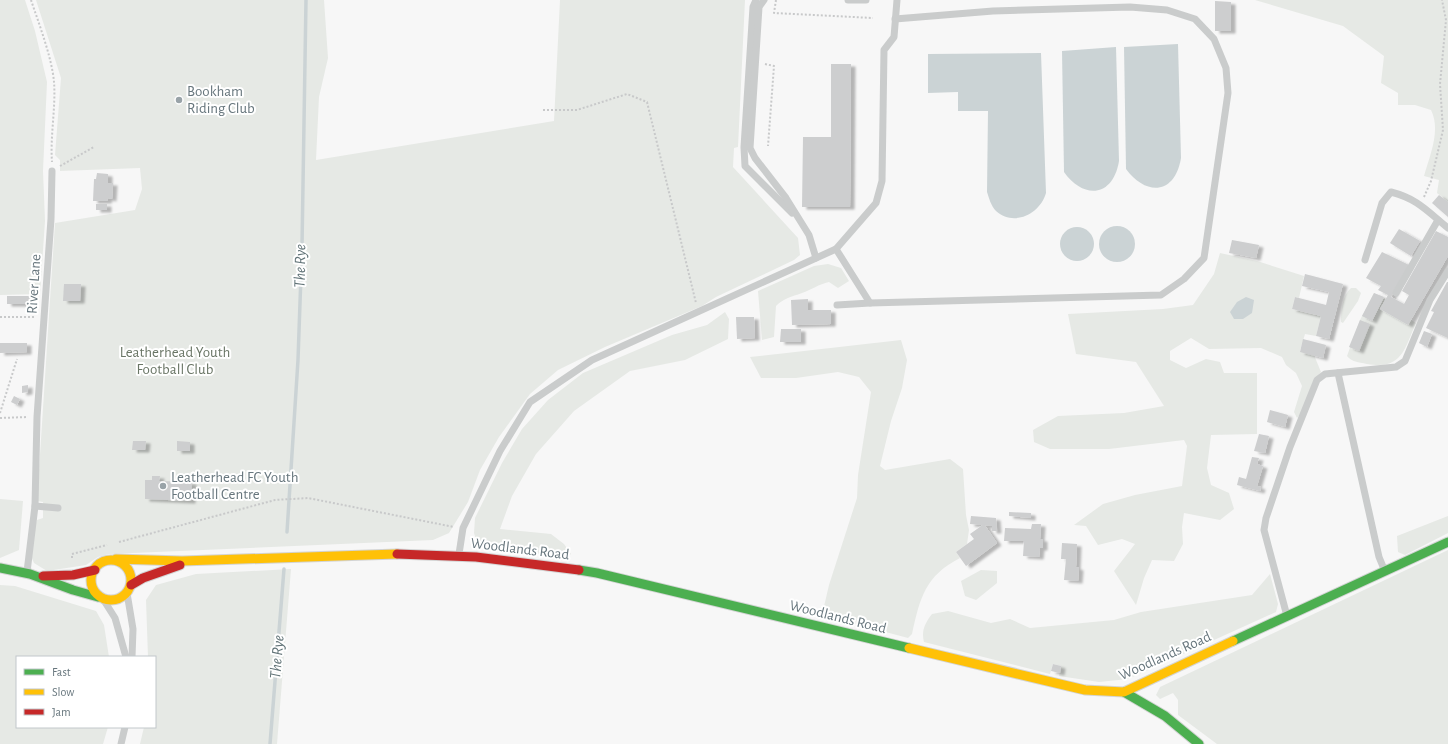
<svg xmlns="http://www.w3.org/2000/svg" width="1448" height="744" font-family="'Alegreya Sans',sans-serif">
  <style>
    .green { fill: #e6e9e5 }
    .water { fill: #cbd3d5 }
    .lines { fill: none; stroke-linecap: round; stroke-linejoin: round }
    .stream { stroke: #cbd3d5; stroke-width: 3.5 }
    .building { fill: #cdcecf; filter: url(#shadow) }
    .fast-casing { stroke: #d3d4d4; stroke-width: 11 }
    .slow-casing { stroke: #d3d4d4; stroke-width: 11 }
    .jam-casing { stroke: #d3d4d4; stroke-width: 11 }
    .path { stroke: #c8c9ca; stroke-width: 2; stroke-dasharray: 2 2; stroke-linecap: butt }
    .lane { stroke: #cacccc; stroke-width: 7 }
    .fast { stroke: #4caf50; stroke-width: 9 }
    .slow { stroke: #ffc107; stroke-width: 9 }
    .jam { stroke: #c62828; stroke-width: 9 }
    .poi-dot { fill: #99a3a8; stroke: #fff; stroke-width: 1.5 }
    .labels { text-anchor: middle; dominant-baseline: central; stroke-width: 4; stroke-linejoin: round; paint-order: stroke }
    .poi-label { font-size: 15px; fill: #67767d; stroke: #fff; text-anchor: start }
    .street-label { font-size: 15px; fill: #67767d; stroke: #fff }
    .park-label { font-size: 15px; fill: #6a7666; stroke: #fff }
    .water-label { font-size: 16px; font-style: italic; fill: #627478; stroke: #fff }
  </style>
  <defs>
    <filter id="shadow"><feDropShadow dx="4.5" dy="2.5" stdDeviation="1" flood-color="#0004"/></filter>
  </defs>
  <rect width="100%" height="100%" fill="#f7f7f7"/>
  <g class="green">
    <polygon points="0,0 25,0 35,31 47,82 43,171 45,221 40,294 0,295"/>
    <polygon points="36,0 324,0 328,58 319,97 316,160 554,121 560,0 745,0 738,147 734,148 733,167 798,238 800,255 794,260 716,297 702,306 605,347 558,370 530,394 499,437 480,470 468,502 449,533 433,540 109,554 98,557 86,565 47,571 34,563 31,556 34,528 37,520 43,518 43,502 37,501 55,223 135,210 142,189 140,168 60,171 60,160 55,155 61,78"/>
    <path d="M1255 0H1448V202L1437 193 1439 180 1424 176C1430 155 1441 130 1431 110L1415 105H1398V93L1381 83 1384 56 1343 26Z"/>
    <polygon points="1220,253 1257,261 1304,276 1299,298 1295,297 1292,309 1321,316 1316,336 1305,334 1300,351 1314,355 1321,372 1313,382 1301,414 1297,418 1294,412 1302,386 1296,373 1286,365 1282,357 1261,348 1209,349 1191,338 1170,351 1170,360 1186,368 1206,359 1220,362 1224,373 1257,373 1257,434 1211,435 1207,468 1211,485 1229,493 1234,509 1220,520 1184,513 1182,527 1183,544 1174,561 1152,560 1144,578 1136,605 1114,571 1135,544 1122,539 1098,545 1086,526 1074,525 1103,504 1135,495 1182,486 1187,446 1184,440 1109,449 1050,449 1034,442 1033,430 1058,416 1124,413 1164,406 1136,362 1076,354 1068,314 1163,309 1193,305 1214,274"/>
    <path d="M828 264 841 268 849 281 838 288 829 282C819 284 811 290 802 293 791 297 784 298 776 306L774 337 762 340 758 291 814 266Z"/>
    <path d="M1351 288H1356L1361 293 1358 301 1343 323 1341 322C1341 311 1342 296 1351 288Z"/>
    <path d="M1374 293 1386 299 1380 309 1408 325 1411 320 1416 323C1404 350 1402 370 1367 364 1358 362 1352 362 1347 356L1360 320Z"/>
    <polygon points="725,312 729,319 728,339 685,360 630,371 574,411 536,454 512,496 500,529 551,534 564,544 571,554 565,558 478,545 474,533 475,518 502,463 522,429 548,400 583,373 672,335 707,325"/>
    <path d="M901 340 907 360 902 388 891 421 880 466 885 470 950 459 963 469 966 515 969 530 967 544 956 552 960 558C925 576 920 598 912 634L908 638 822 615 829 585 857 498 858 475 871 392 859 377 838 372 796 378H761L750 357Z"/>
    <polygon points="0,499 23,501 19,550 0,558"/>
    <polygon points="1448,516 1448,533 1405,555 1398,552 1397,536"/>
    <polygon points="1448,550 1448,744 1217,744 1178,715 1178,700 1173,693 1160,699 1156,695 1160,687"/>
    <polygon points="291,569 277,744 140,744 144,727 155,727 155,657 148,657 146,600 156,585 196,574"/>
    <polygon points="981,570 997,571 997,583 976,600 965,596 961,581"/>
    <path d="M1270 574 1278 604 1276 612 1128 679 1099 682 1059 676 1061 666 1053 664 1050 674 924 642C921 631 925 623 932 614L948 611 991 623 1010 619 1030 628 1114 620 1141 612 1252 595Z"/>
    <polygon points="0,585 15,586 96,611 104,625 109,657 17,657 17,727 108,727 103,744 0,744"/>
  </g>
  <g class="water">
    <path d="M1178 44 1181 158C1175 194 1147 197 1126 169L1124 47Z"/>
    <path d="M1116 47 1119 161C1113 197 1084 200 1064 172L1062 51Z"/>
    <path d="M1041 53 1046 193C1040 214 1014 227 996 211 991 206 989 198 987 192L988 111H958V92L928 93V54Z"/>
    <circle cx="1117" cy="244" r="18"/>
    <circle cx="1077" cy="244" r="17"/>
    <polygon points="1246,297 1254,300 1252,313 1243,319 1234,319 1230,312 1237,302"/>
  </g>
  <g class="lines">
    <g class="stream">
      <polyline points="287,532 298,360 302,246 306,0"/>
      <polyline points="270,744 284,569"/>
    </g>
  </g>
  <g class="building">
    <polygon points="1215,1 1231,2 1231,31 1215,31"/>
    <polygon points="831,64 851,64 850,207 802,207 803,137 831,137"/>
    <polygon points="97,173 108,174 108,183 113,183 112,199 108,198 107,201 93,201 94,179 96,179"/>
    <polygon points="1439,195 1448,202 1448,217 1432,203"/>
    <rect x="96" y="204" width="11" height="6"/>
    <polygon points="1399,229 1420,241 1411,256 1390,243"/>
    <polygon points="1436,231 1448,237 1448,256 1408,325 1380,309 1388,295 1378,290 1381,286 1366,278 1382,252 1409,265 1391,297 1404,304 1409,295 1402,291"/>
    <polygon points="1232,240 1259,245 1256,258 1229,253"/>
    <polygon points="1305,274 1343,284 1329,339 1316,336 1321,316 1292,309 1295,297 1326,305 1329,292 1302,286"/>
    <polygon points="1447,282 1448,282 1448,338 1426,328 1434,312 1431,311"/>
    <polygon points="64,284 81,284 80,301 63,301"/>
    <polygon points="1374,293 1384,297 1372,321 1362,316"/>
    <rect x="7" y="296" width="23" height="8"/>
    <polygon points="808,299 808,310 831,310 831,324 792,325 791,300"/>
    <polygon points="736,317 754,317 755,338 737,339"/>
    <polygon points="1360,320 1370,324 1359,351 1349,347"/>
    <polygon points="781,329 801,329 801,342 780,342"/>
    <polygon points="1424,331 1432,334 1427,347 1419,343"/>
    <polygon points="1303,339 1326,345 1323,358 1300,352"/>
    <polygon points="0,343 27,343 27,352 0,353"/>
    <polygon points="28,385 28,392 22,393 22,386"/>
    <polygon points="14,396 20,399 17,405 11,402"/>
    <polygon points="1270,410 1288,415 1285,427 1267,422"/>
    <polygon points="1259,434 1269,436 1265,453 1254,451"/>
    <polygon points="133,441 146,441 145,450 132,450"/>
    <polygon points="177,441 190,442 190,451 177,451"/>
    <polygon points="1252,457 1259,458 1257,464 1263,466 1257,486 1261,487 1260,491 1237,485 1239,477 1246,479"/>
    <polygon points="152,476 160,476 159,481 192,482 191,501 145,499 145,480 152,480"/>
    <polygon points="1009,512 1031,513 1031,518 1009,516"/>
    <polygon points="971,516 996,518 997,531 992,531 992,526 970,524"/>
    <polygon points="984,524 997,543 966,566 956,552 974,539 970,534"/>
    <polygon points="1032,524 1041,524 1040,539 1043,539 1043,548 1040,548 1039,557 1023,556 1024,541 1004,541 1005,528 1031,529"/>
    <polygon points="1062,543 1077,544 1076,567 1079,568 1078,581 1064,580 1066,559 1061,559"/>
    <polygon points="1053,664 1061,666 1060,673 1051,671"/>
  </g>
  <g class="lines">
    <g class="fast-casing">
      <g id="fast">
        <polyline points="0,568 30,574 73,590 98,597"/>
        <polyline points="579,570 597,573 909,648"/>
        <polyline points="1233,641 1448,542"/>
        <polyline points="1124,692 1165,716 1199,744"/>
      </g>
    </g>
    <g class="slow-casing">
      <g id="slow">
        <polyline points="116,559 182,561 397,554"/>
        <circle cx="111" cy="580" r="20"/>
        <polyline points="909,648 1085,690 1124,692 1233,641"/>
      </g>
    </g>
    <g class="jam-casing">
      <g id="jam">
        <polyline points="397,554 476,557 579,570"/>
        <polyline points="43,576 73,575 95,570"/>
        <polyline points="131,585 143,578 180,565"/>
      </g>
    </g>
    <g class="path">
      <path d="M31 0C39 24 52 58 54 82 56 107 50 136 52 162"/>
      <polyline points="776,0 774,13 873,18"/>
      <polyline points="765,64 774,66 768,146"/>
      <polyline points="543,110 577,110 627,94 647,102 696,303"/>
      <polyline points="60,166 94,147"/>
      <polyline points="1424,197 1431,181 1443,130 1440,84 1446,20 1442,0"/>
      <polyline points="0,317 35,317"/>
      <polyline points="0,413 17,359"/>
      <polyline points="0,418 28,417"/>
      <polyline points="119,542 275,500 308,498 454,527"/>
      <polyline points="72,558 72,554 107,545"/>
    </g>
    <g class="lane">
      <polyline points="756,0 753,7 744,147 745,166 792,213"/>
      <polyline points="764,0 759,7 750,148 755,158 786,198 809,235 816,258"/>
      <polyline points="848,0 866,0"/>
      <polyline points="836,249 870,303 1161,295 1184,279 1204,258 1228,93 1226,68 1214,39 1195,19 1167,10 1130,7 993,11 895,19"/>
      <path d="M1365 260 1382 203 1391 192C1418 199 1427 211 1448 228"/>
      <polyline points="1396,293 1438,220"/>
      <polyline points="837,305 870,303"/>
      <polyline points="1338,373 1379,557 1384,569"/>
      <polyline points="35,506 58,508"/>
      <polyline points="459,554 463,528 500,451 530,402 592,360 836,249 876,203 882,181 884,50 894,37 897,0"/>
      <polyline points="27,572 35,506 37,417 51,219 52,171"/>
      <polyline points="127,593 133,629 132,657"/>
      <polyline points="103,599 115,618 126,657"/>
      <polyline points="1287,616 1264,530 1266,518 1290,447 1317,380 1325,374 1396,367 1405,361 1430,300 1448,271"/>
      <polyline points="121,744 125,727"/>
    </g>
    <use href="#fast" class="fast"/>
    <use href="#slow" class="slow"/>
    <use href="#jam" class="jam"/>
  </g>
  <g class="poi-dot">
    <circle cx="179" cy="100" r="4"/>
    <circle cx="163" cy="486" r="4"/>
  </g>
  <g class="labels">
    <g class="poi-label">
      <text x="187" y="91">Bookham<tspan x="187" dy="17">Riding Club</tspan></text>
      <text x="171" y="477">Leatherhead FC Youth<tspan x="171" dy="17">Football Centre</tspan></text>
    </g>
    <g class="street-label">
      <text transform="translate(34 284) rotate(-86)">River Lane</text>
      <text transform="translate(520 549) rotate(7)">Woodlands Road</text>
      <text transform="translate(838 617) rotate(14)">Woodlands Road</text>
      <text transform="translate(1165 656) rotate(-24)">Woodlands Road</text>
    </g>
    <g class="park-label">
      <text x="175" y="352">Leatherhead Youth<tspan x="175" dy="17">Football Club</tspan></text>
    </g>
    <g class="water-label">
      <text transform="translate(300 266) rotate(-89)">The Rye</text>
      <text transform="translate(277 657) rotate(-85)">The Rye</text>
    </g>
  </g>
  <rect x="16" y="656" width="140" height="72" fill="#ffffff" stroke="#c2c8cb"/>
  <rect x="24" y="669" width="20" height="6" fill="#4caf50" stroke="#c2c8cb"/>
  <text x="52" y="676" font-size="12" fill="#67767d">Fast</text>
  <rect x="24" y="689" width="20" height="6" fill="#ffc107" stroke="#c2c8cb"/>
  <text x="52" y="696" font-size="12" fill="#67767d">Slow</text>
  <rect x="24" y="709" width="20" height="6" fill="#c62828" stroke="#c2c8cb"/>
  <text x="52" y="716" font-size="12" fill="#67767d">Jam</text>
</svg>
